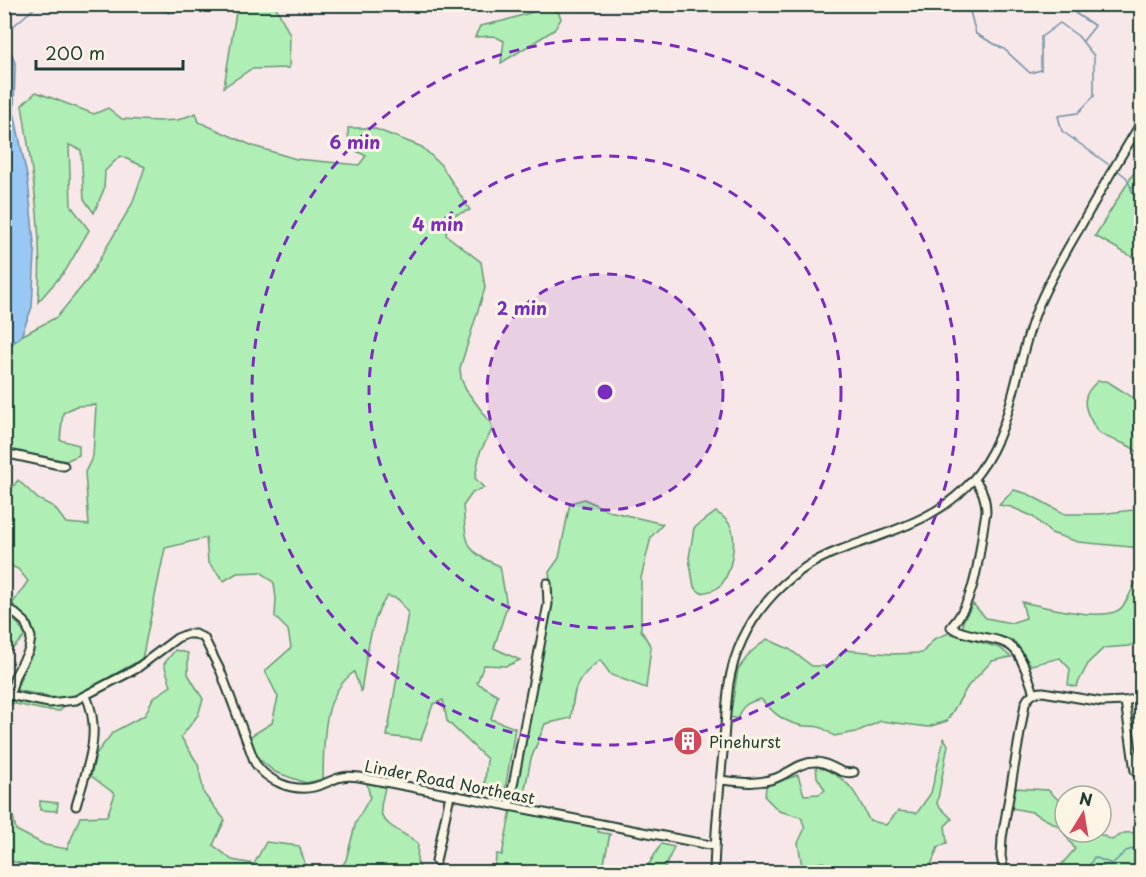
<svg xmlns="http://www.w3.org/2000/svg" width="1146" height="877" font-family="'Playpen Sans',sans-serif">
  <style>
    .green { fill: #afeeb5; stroke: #679674; stroke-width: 1.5 }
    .water { fill: #9ac8f5; stroke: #6990a8; stroke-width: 1.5 }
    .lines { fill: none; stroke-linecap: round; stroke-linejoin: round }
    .stream { stroke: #6990a8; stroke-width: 1.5 }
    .minor-casing { stroke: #1f3d34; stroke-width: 11 }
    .minor { stroke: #fcf5e5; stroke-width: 7 }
    .ring { fill: none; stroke: #7b2cbf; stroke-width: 3; stroke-dasharray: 10 8 }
    .labels { text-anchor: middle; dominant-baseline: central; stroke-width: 6; stroke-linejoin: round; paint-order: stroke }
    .poi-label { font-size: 16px; fill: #1f3d34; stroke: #fcf5e5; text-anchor: start }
    .street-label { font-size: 16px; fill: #1f3d34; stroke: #fcf5e5 }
    .centre { fill: #7b2cbf; stroke: #fcf5e5; stroke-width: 3 }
    .ring-label { font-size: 18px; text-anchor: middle; font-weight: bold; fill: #7b2cbf; stroke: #fcf5e5; stroke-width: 6; stroke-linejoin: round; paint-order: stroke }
  </style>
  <rect width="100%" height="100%" fill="#f8e7e8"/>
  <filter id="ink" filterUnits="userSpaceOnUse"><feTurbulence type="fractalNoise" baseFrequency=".0167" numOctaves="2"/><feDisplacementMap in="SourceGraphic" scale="12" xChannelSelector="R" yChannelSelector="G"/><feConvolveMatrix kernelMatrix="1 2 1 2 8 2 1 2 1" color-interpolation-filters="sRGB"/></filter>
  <g filter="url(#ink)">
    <g class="green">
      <polygon points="236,5 275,5 290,35 289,68 251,69 224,87 236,12"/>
      <polygon points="549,7 559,13 561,19 554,30 501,63 504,41 494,36 475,37 480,26 503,21"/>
      <path d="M36 92 94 114 108 108 122 119 158 121 178 120 196 113 199 122 253 146 296 159 359 165 366 156 349 147 348 128H373L422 147 441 165 470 210 448 217 446 235 481 262 485 288 460 368 461 378 466 390 491 423 492 430 480 452 475 478 484 488 473 492 463 506C467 542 462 551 500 566L507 606 494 648 520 660 507 666 484 665 477 683 498 695 491 719 515 728 504 797 484 792 487 759 447 721 443 700 433 704 421 740 387 736 408 613 398 599 388 596C370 615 365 666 361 692L354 672C321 696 324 742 323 779L306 783 275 772 255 756 249 737 272 723 278 697 265 671 291 648 288 630 275 617 276 599 274 583 261 572 237 573 224 581 208 562 206 538 165 548 142 659 76 696 60 699 16 690 34 645 32 625 12 604 28 581 18 569 5 563V497L18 480 38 499 54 507 66 523 89 525 85 472 93 456 96 405 76 406 63 413 60 440 79 445V455L66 461 5 449 4 350 21 336 57 317 88 279 132 204 145 167 120 156 105 171 104 189 94 213 84 199 81 150 69 145 71 206 89 230 66 270 38 302C44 235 32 171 22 105Z"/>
      <polygon points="1141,161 1141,262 1095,236"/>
      <path d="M1098 381H1107L1141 403V457C1132 441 1108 442 1097 431 1095 429 1094 425 1092 422 1082 405 1082 394 1098 381Z"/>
      <polygon points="1014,490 1028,494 1065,514 1100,514 1141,509 1141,548 1078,542 1051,533 1032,516 1011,507 999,505"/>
      <path d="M584 499 609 511 663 524 651 537 641 578V630L651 647 646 688 611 675 600 660C575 680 574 687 571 718L545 724 531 759 523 798H513L552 595 549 572 559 558 570 503Z"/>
      <path d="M716 512C722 516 726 518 730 525 738 539 731 576 719 587 714 591 707 592 701 593L694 587 689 558 694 528Z"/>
      <path d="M1141 575V642L1128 646 1104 648 1089 662 1076 687 1068 685 1070 669 1060 658 1031 665 1012 640 963 629V621L973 604 986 618 1011 623 1026 618 1022 602C1041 606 1109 624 1122 607 1130 597 1133 584 1141 575Z"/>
      <polygon points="5,612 19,625 25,636 8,653 5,653"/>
      <path d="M949 633 1000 648 1011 657 992 661 968 686 947 721 928 727 881 721 856 732 834 736C814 720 815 730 795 724 779 719 771 710 761 699 748 702 741 706 737 719L730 717 738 669 751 652 767 639 789 649 812 666H830L844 650 891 654 922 653 934 639Z"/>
      <path d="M175 650 188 653V674L203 699 198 715 181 737 198 764 204 794 225 820 213 845 232 860 254 864 266 842 299 846 307 869 339 871 346 860 356 822 370 797 367 783 385 787C384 794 380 805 381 812 384 827 407 834 418 843L417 861 422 872H119L38 867 5 860V779L16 830 45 845 67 849 80 817 107 816 115 794 91 776 96 754 113 732 145 715 153 698 171 686 164 664Z"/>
      <polygon points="5,697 64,706 60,711 44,710 11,703 5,714"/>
      <path d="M944 738 948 745 937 804 952 819 945 826 947 843 938 847 930 868 932 872H832L823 862 802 866 798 843 805 828 801 817 779 811 765 797 766 786 798 775 804 795 819 794 825 790 817 777 816 766C848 776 856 792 869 820L886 825 898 811 917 813 931 793Z"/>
      <polygon points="1015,788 1048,790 1065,806 1065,832 1095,832 1112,840 1124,833 1141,832 1141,872 1107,872 1102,865 1094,868 1093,872 1063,872 1062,864 1075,849 1060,827 1032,812 1011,808"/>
      <polygon points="40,801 58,803 57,811 40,810"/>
      <polygon points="511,810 599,828 598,832 610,834 604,863 606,872 493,872 497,854 502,855"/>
      <polygon points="661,844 674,847 663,872 639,872 648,866"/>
    </g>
    <polygon class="water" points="4,31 15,63 14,112 28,181 35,253 32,307 21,336 5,350"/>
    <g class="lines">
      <g class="stream">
        <polyline points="146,4 169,13 201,4"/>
        <polyline points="968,4 976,34 1004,49 1030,73 1041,70 1041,37 1060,23 1078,36 1094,56 1094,96 1078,113 1058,116 1062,131 1112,167"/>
        <polyline points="1079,4 1075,13 1095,26 1083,41"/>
        <polyline points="4,34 39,4"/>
        <polyline points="1116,169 1127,178 1142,217"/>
        <polyline points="1131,187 1142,184"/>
        <polyline points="1142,856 1138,861 1142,870"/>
        <polyline points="1086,872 1094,857 1112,864 1126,851 1142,846"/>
      </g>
      <g class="minor-casing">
        <g id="minor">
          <polyline points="4,453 64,466"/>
          <polyline points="4,470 4,477"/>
          <path d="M974 479C982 488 986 499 986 512 979 549 978 598 951 627 969 639 1000 635 1014 649 1024 660 1029 680 1034 693"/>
          <polyline points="4,604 25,622 31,637 29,650 15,676 10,695"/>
          <path d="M4 694 49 703 76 700 136 669 177 638 187 634H195L204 638 221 672 255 763C267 781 292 792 314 787 334 782 335 774 359 777L715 846"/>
          <polyline points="1125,701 1135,771 1142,778"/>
          <path d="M720 780C739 782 757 785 776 778 789 773 800 762 815 762 830 761 839 776 854 772"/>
          <path d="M76 806C86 770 103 733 86 696"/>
          <polyline points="509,806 548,604 547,583"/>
          <polyline points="436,861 450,795"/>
          <path d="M714 872C715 832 719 792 723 752 725 729 726 706 729 683 739 622 783 571 840 550 891 531 944 519 979 472 1015 424 1015 362 1038 307 1049 280 1064 255 1079 229 1099 193 1120 157 1142 121"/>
          <path d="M1004 872 1001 856 1002 838 1025 704C1028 696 1034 692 1043 692L1102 702 1125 701 1142 697"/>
        </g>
      </g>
      <use href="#minor" class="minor"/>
    </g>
  </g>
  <circle cx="605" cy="392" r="118" fill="#7b2cbf" fill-opacity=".12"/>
  <g class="ring">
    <circle cx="605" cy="392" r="118"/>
    <circle cx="605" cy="392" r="236"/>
    <circle cx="605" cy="392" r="353"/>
  </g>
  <defs>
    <g id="building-disc" transform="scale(1.5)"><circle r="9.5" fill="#d1495b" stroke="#fcf5e5"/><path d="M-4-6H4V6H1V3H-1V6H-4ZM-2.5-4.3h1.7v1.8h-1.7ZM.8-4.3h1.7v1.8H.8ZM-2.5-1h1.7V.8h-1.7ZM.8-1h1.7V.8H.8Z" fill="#fff"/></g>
  </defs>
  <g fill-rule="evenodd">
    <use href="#building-disc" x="688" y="741"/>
  </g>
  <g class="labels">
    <g class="poi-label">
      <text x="709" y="741">Pinehurst</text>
    </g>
    <g class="street-label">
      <text transform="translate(450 781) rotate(11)">Linder Road Northeast</text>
    </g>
  </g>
  <circle cx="605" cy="392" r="9" class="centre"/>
  <g class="ring-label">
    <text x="355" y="149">6 min</text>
    <text x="438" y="231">4 min</text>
    <text x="522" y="315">2 min</text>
  </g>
  <rect width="1146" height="877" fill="none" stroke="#fcf5e5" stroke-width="24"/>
  <rect x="12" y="12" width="1122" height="853" fill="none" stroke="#1f3d34" stroke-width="2" filter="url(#ink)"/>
  <g transform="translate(1083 814) rotate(11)"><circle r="28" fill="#fcf5e5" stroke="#a4ab9e" stroke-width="1.5"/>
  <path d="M0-4.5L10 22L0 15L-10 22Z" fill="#d1495b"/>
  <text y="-9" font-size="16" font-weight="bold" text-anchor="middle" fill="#1f3d34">N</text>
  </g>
  <path d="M36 60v9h147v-9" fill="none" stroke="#1f3d34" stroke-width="3"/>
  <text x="45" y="60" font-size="18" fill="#1f3d34" stroke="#fcf5e5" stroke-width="4.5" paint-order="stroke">200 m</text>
</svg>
